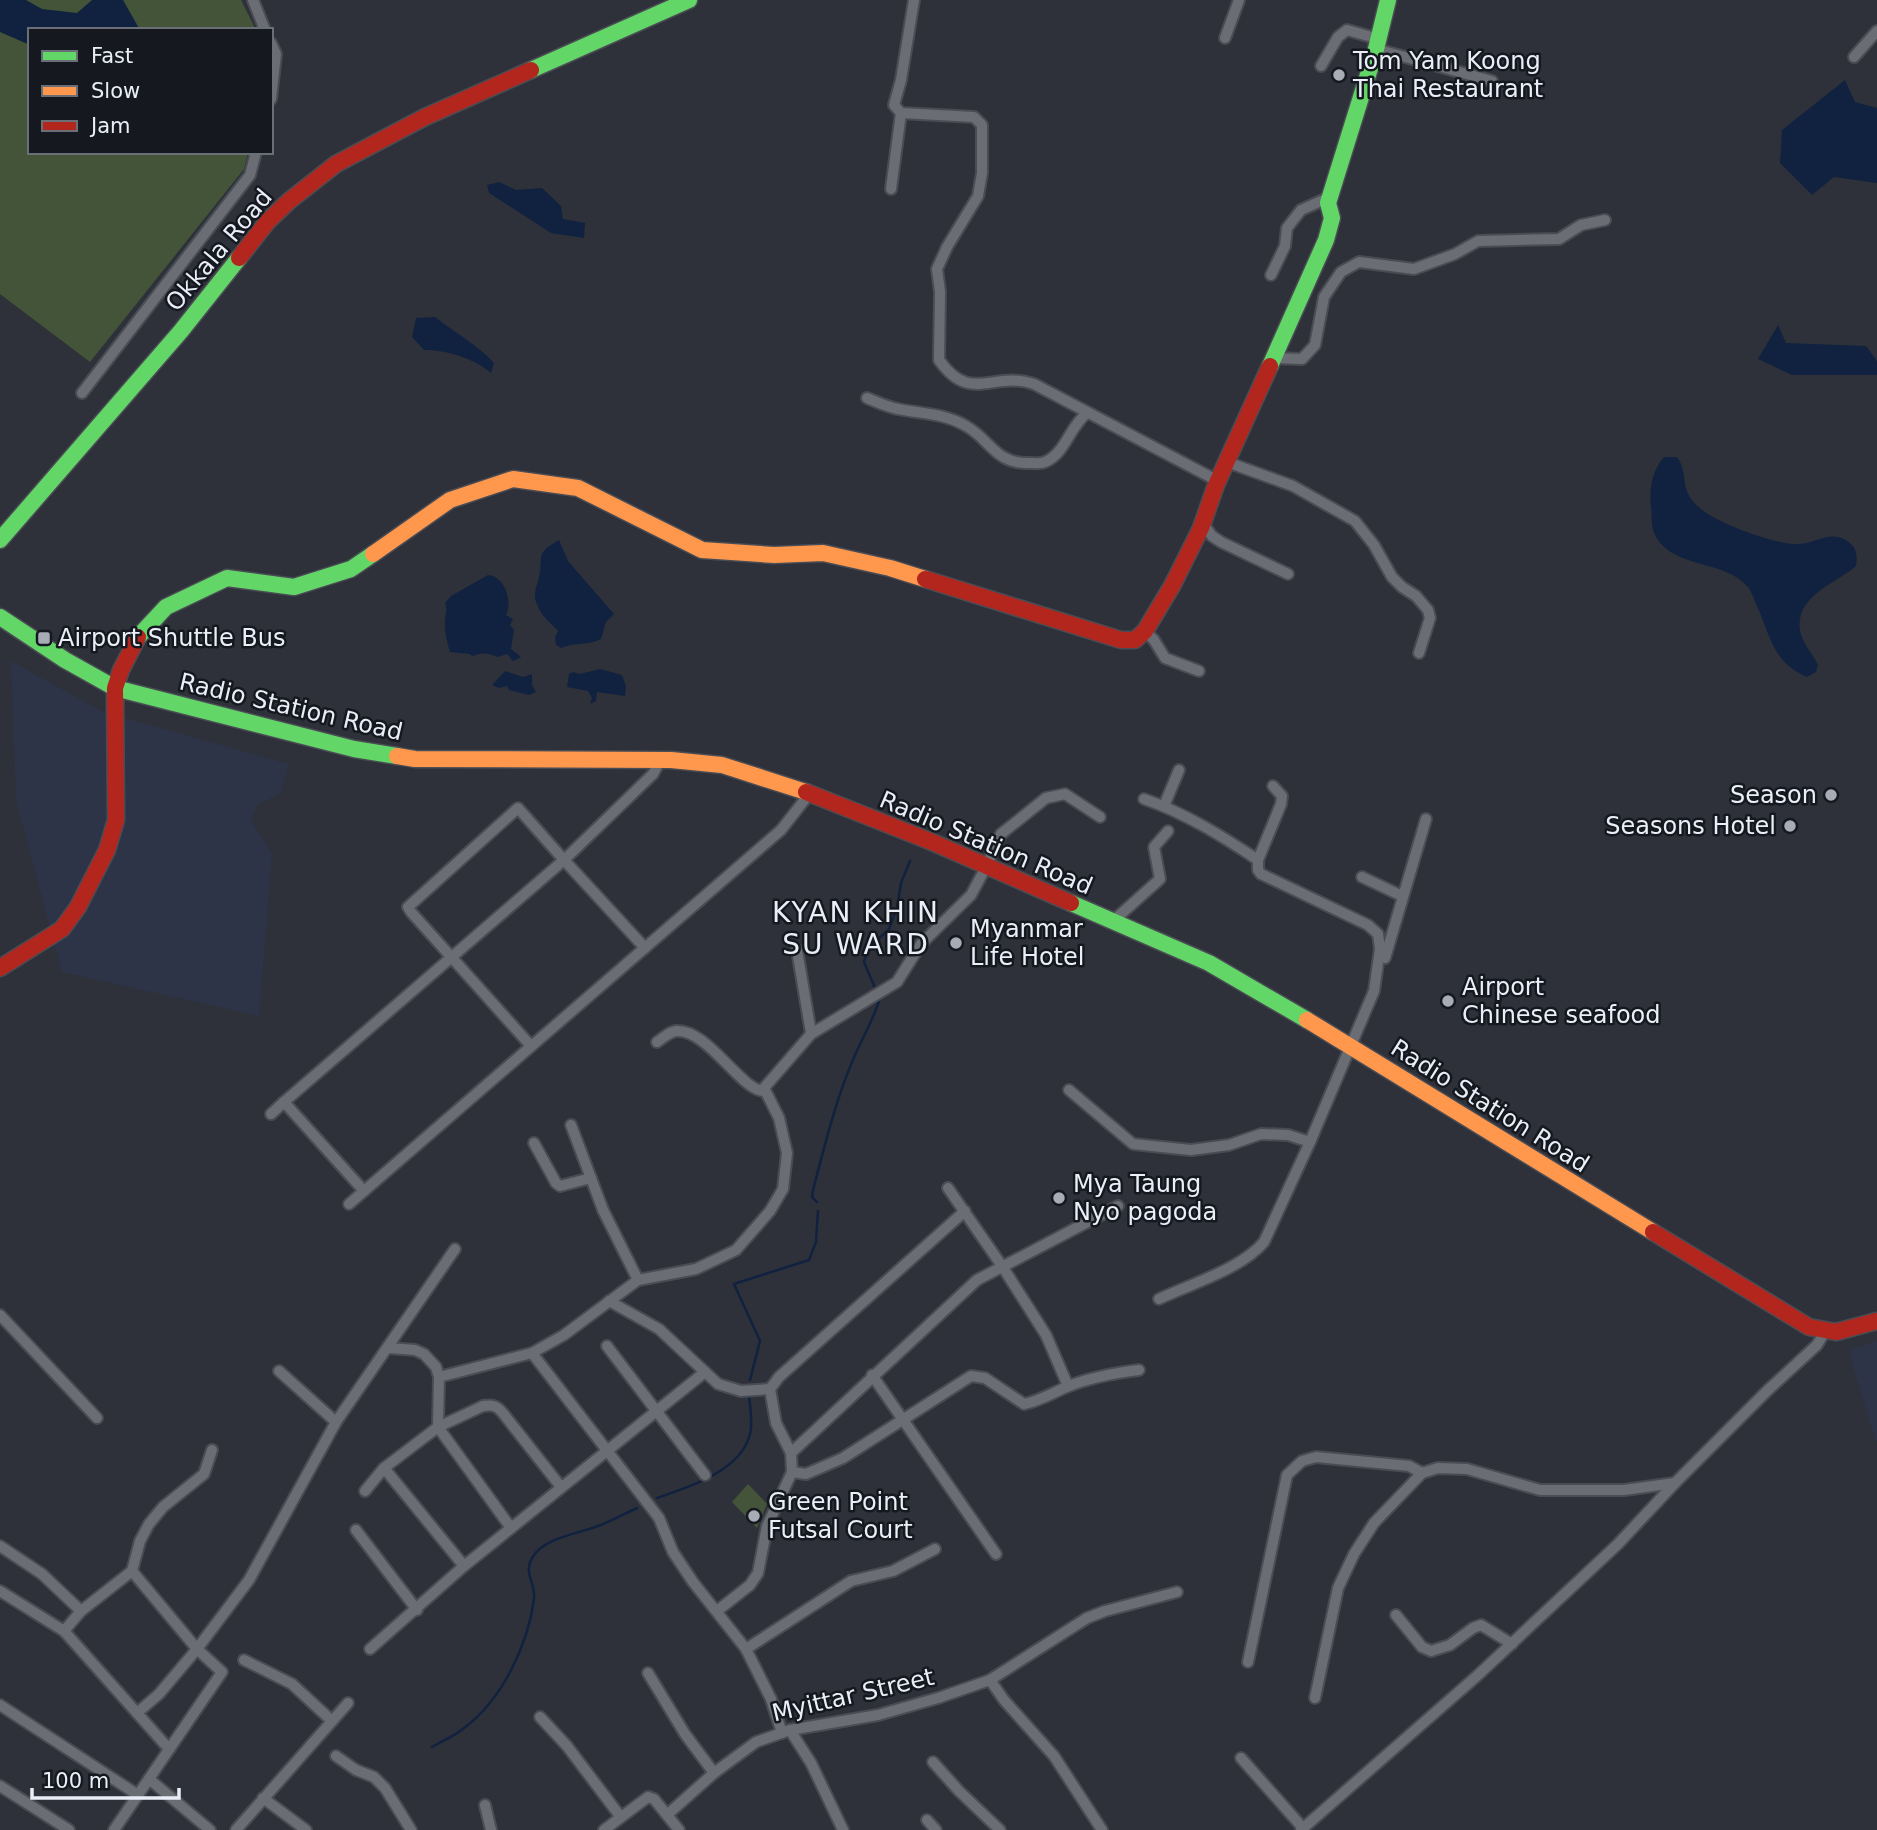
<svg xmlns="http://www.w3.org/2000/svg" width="1877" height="1830" font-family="'DejaVu Sans',sans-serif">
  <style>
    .built { fill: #2d3447 }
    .green { fill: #445439 }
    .water { fill: #10223f }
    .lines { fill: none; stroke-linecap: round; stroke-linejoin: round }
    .stream { stroke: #10223f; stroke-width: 2.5 }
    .street-casing { stroke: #4a4c54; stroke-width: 14 }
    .fast-casing { stroke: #4a4c54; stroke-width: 19 }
    .slow-casing { stroke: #4a4c54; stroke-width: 19 }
    .jam-casing { stroke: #4a4c54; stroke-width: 19 }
    .street { stroke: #6b6d74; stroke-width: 10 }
    .fast { stroke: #63d668; stroke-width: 16 }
    .slow { stroke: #ff974d; stroke-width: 16 }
    .jam { stroke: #b3261e; stroke-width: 16 }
    .poi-dot { fill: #a8acb6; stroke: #15181f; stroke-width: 2.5 }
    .labels { text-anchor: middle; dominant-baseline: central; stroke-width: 5; stroke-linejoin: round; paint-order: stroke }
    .poi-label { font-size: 24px; fill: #eaeef8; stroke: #15181f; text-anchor: start }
    .street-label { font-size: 24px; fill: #eaeef8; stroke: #15181f }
    .quarter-label { font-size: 28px; letter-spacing: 2px; fill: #eaeef8; stroke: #15181f }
  </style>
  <rect width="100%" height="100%" fill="#2e313a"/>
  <g class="built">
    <polygon points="11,661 103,712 289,764 280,794 257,805 251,820 272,854 259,1016 62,972 16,800"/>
    <polygon points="1877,1341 1877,1444 1852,1363 1850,1350"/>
  </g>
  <g class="green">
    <polygon points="0,0 241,0 256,30 30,30 30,152 248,152 244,169 90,362 0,294"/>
    <polygon points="748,1484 767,1504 757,1528 732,1502"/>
  </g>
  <g class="water">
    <polygon points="0,0 26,0 42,9 77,13 92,0 123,0 140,30 30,30 30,45 0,32"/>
    <polygon points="1845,80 1855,102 1877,108 1877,183 1834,177 1812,195 1780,163 1782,130"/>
    <polygon points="499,182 516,190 542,188 561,206 563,219 585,223 584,238 551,233 489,193 487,185"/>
    <path d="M435 317C455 333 478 345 494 363L491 373C474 358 446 350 424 350L412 337 416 318Z"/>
    <polygon points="1778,325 1786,343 1866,346 1877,361 1877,375 1792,375 1758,359"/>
    <path d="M1664 457H1677C1690 475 1677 490 1701 509 1719 524 1774 544 1797 544 1814 544 1828 531 1844 539 1856 546 1858 553 1856 566 1836 583 1795 596 1800 630 1802 643 1813 654 1818 665L1816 672 1807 677C1773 662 1771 638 1757 606 1754 600 1752 592 1748 587 1723 558 1671 570 1654 533 1651 525 1652 515 1651 507 1649 488 1652 471 1664 457Z"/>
    <path d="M559 540 568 561 614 614 606 622 601 639C588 646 574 642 561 648L556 645 555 637 558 631C550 622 541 616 537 604 532 594 537 587 539 577 544 556 534 554 559 540Z"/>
    <path d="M488 575C505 576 513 602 506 615L513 619 510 625 514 630 511 649 521 657 513 661 507 654 498 657C488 653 483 652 472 656L470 654 450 652C447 642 444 631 445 621 445 613 448 611 445 603L451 596Z"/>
    <polygon points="600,669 622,675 626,686 625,696 597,692 596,701 590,704 592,698 588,691 567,687 569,674 573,672 580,674"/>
    <polygon points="505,671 523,677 532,674 532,685 536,692 529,695 509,690 507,686 499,688 492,685"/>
  </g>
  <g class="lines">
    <g class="stream">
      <polyline points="875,988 864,962 867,950 889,929 897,908 901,883 910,861"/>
      <path d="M817 1202 812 1197 813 1190C825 1145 836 1098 855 1055 863 1037 873 1020 879 1001"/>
      <polyline points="750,1380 760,1341 734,1284 809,1260 816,1242 818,1211"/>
      <path d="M657 1498C689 1487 741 1471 750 1434 753 1423 750 1407 749 1395"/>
      <path d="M432 1747C442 1741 455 1736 464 1728 502 1700 528 1645 534 1599 536 1584 523 1573 532 1558 544 1537 578 1534 598 1526 612 1521 624 1514 637 1508"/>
    </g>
    <g class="street-casing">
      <g id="street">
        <polyline points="253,0 265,30"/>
        <path d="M914 0 901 80 894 105 901 113 974 117 982 125V173L978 196 947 247 937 269 940 292 939 360C971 405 992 370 1034 384L1218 481"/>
        <polyline points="1225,38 1239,0"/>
        <polyline points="271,43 276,54 271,99"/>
        <polyline points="1376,49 1492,81"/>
        <polyline points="1854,57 1877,31"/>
        <polyline points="1321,66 1338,37 1347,30 1379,39"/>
        <polyline points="891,189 901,113"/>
        <polyline points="1271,275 1285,246 1287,228 1301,210 1330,197"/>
        <polyline points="1273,358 1302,359 1315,345 1324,297 1341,272 1359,262 1414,269 1455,254 1478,241 1559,239 1581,225 1605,220"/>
        <polyline points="82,393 250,175 256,152"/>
        <path d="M867 398C877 402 887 407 898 409 922 414 944 413 966 426 991 440 995 464 1029 463 1034 463 1041 464 1045 462 1065 454 1070 426 1087 413"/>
        <polyline points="1227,462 1293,486 1355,521 1374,545 1392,577 1402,587 1416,596 1428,610 1430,618 1419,653"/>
        <polyline points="1203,524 1212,536 1221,542 1288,574"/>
        <polyline points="1145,631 1154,640 1165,658 1199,671"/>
        <path d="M1144 799C1185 813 1222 836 1258 860V870L1261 874 1368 925 1378 934 1380 949 1374 991 1310 1142 1264 1242C1241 1269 1191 1284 1159 1299"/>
        <polyline points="1164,806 1179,770"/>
        <polyline points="1258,860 1281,804 1282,796 1273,786"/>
        <polyline points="1362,877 1402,896"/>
        <polyline points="1112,922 1160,879 1154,847 1168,831"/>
        <polyline points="645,948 564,860 653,774 661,759"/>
        <polyline points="797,950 811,1033"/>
        <polyline points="1385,958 1426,819"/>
        <path d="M657 1042C663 1038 669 1032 676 1031 707 1028 741 1091 764 1091"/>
        <polyline points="1069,1090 1133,1144 1191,1150 1229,1145 1261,1134 1288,1135 1310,1142"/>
        <polyline points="284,1102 364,1191"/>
        <polyline points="271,1114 284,1102 564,860 518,808 408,907 411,912 531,1046"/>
        <polyline points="571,1125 603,1210 638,1280"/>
        <polyline points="534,1143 556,1183 560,1186 591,1178"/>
        <polyline points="948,1188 1002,1266 1046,1335 1068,1386"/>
        <polyline points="349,1204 781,830 810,793"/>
        <polyline points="609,1301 659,1329 718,1384 741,1391 770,1389"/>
        <polyline points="0,1315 97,1418"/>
        <polyline points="607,1346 705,1475"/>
        <polyline points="389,1348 415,1350 424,1354 436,1367 439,1377 438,1427 511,1528"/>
        <polyline points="532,1353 659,1518 673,1552 693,1582 746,1649 771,1699 782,1733"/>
        <polyline points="279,1371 336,1422"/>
        <polyline points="872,1375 996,1554"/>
        <polyline points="439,1377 532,1353 564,1335 638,1280 696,1269 736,1250 770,1211 783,1189 787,1153 779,1118 764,1088 811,1034 897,982 921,944 971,895 986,867 1001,834 1046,798 1065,794 1100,817"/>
        <polyline points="791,1453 977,1280 1118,1206"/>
        <polyline points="384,1468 464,1566"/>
        <path d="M792 1472 806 1474 843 1458 971 1376 985 1378 1024 1404C1040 1401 1054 1392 1069 1386 1092 1377 1114 1373 1139 1370"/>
        <polyline points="792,1472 791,1453 776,1423 770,1389 779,1377 965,1211"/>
        <path d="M365 1491 384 1468 438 1427 483 1406C492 1405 496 1405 502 1412L561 1487"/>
        <polyline points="356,1530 417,1610"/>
        <polyline points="0,1546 42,1574 81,1611"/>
        <polyline points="132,1571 140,1541 149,1524 163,1507 204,1474 212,1450"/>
        <polyline points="0,1591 64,1631 169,1749"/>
        <polyline points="717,1611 750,1585 758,1573 767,1526 792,1472"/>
        <polyline points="1396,1615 1422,1647 1431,1651 1450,1645 1473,1628 1481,1625 1512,1644"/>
        <polyline points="64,1631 81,1611 132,1571 197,1649 222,1672 114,1830"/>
        <polyline points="370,1649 464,1566 705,1372"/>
        <polyline points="746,1649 851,1581 893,1571 935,1549"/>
        <polyline points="244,1660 292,1684 332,1721"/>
        <polyline points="1248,1662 1287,1475 1302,1461 1316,1457 1409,1466 1422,1473"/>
        <polyline points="648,1673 685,1734 714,1773"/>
        <polyline points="990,1680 1004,1700 1054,1756 1102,1830"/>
        <polyline points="1315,1698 1338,1588 1354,1554 1374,1523 1422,1473 1438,1468 1467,1469 1540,1490 1624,1490 1675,1483"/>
        <polyline points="0,1705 138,1795"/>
        <polyline points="137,1713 159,1694 197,1649 249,1580 336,1422 455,1249"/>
        <polyline points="540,1717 567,1746 620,1816"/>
        <polyline points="790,1730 811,1763 843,1830"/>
        <polyline points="336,1756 356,1770 374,1777 385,1788 411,1830"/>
        <polyline points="1241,1758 1303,1828"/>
        <polyline points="933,1762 959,1791 1000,1830"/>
        <polyline points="149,1779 210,1830"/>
        <polyline points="0,1786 69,1830"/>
        <polyline points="263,1798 306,1830"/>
        <polyline points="485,1805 491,1830"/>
        <polyline points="668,1814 714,1773 756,1742 790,1730 878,1715 938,1698 990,1680 1087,1618 1105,1611 1177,1592"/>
        <polyline points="927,1820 936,1830"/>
        <polyline points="236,1830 348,1703"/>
        <polyline points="604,1830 648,1797 654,1799 679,1830"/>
        <polyline points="1301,1830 1478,1675 1618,1544 1675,1483 1768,1390 1817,1345 1824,1333"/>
      </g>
    </g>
    <g class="fast-casing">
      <g id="fast">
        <polyline points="531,70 689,0"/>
        <polyline points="1270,366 1326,240 1332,218 1328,203 1376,49 1388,0"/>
        <polyline points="0,540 181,331 239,258"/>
        <polyline points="0,617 65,660 115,688 354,749 397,756"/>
        <polyline points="138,637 166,607 227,578 294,587 351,569 373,554"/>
        <polyline points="1071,903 1209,963 1307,1020"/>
      </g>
    </g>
    <g class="slow-casing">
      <g id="slow">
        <polyline points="373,554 450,500 513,479 578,488 702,550 774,555 823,553 890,568 925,579"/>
        <polyline points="397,756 415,759 671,760 722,765 806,792"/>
        <polyline points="1307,1020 1653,1232"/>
      </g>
    </g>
    <g class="jam-casing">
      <g id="jam">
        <polyline points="239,258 268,221 289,201 336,164 425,117 531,70"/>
        <polyline points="925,579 1121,640 1135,640 1145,631 1172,586 1201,528 1216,485 1270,366"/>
        <polyline points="806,792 932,842 1071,903"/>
        <polyline points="0,968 62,929 78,907 107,850 116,820 115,688 121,670 138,637"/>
        <polyline points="1653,1232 1809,1327 1836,1332 1877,1321"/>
      </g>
    </g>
    <use href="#street" class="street"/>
    <use href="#fast" class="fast"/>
    <use href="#slow" class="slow"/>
    <use href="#jam" class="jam"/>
  </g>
  <g class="poi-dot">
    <circle cx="1339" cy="75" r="7"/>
    <rect x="37" y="631" width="14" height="14" rx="3.5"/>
    <circle cx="1831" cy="795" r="7"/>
    <circle cx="1790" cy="826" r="7"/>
    <circle cx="956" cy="943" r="7"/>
    <circle cx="1448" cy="1001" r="7"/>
    <circle cx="1059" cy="1198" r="7"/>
    <circle cx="754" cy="1516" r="7"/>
  </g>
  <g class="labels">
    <g class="poi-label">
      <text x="1353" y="61">Tom Yam Koong<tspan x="1353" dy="28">Thai Restaurant</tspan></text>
      <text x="58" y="638">Airport Shuttle Bus</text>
      <text x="1817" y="795" text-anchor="end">Season</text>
      <text x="1776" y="826" text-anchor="end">Seasons Hotel</text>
      <text x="970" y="929">Myanmar<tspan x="970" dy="28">Life Hotel</tspan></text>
      <text x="1462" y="987">Airport<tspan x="1462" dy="28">Chinese seafood</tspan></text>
      <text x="1073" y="1184">Mya Taung<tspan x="1073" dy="28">Nyo pagoda</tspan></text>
      <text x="768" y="1502">Green Point<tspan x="768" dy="28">Futsal Court</tspan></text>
    </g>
    <g class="street-label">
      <text transform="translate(219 250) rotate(-50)">Okkala Road</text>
      <text transform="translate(291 707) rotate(13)">Radio Station Road</text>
      <text transform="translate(986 843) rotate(23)">Radio Station Road</text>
      <text transform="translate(1490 1106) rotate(32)">Radio Station Road</text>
      <text transform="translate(853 1695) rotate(-13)">Myittar Street</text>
    </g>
    <g class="quarter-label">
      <text x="856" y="912">KYAN KHIN<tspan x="856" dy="32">SU WARD</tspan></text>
    </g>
  </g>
  <rect x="28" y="28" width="245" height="126" fill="#15181f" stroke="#6a6e76" stroke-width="2"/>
  <rect x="42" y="51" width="35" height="10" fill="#63d668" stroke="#6a6e76" stroke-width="2"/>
  <text x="91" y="63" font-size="21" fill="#eaeef8">Fast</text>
  <rect x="42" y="86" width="35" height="10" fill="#ff974d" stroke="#6a6e76" stroke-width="2"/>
  <text x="91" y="98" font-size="21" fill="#eaeef8">Slow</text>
  <rect x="42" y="121" width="35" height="10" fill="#b3261e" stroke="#6a6e76" stroke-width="2"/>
  <text x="91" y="133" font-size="21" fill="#eaeef8">Jam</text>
  <path d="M32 1788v10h147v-10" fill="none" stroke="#eaeef8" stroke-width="3.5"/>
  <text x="42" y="1788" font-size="21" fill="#eaeef8" stroke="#15181f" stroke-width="5" paint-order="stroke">100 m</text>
</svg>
